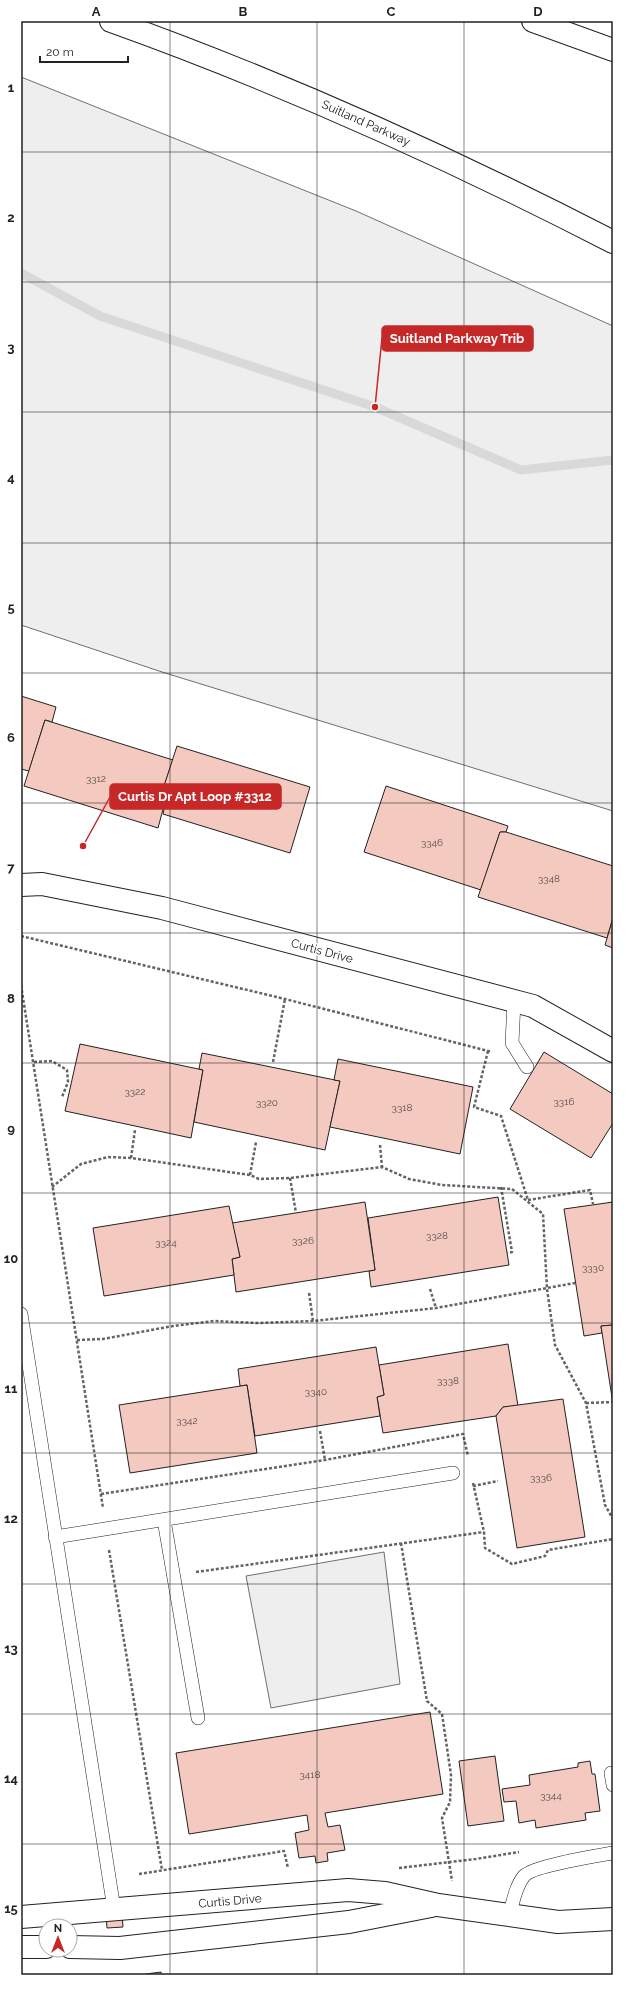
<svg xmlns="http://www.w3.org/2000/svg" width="634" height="1996" font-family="Raleway,sans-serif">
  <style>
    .green { fill: #eee; stroke: #6f6f6f }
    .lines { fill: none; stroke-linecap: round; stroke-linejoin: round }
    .stream { stroke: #d9d9d9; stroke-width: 9 }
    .building { fill: #f3c9c0; stroke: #222 }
    .service-casing { stroke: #222; stroke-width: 14 }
    .minor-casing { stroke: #222; stroke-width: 24 }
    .trunk-casing { stroke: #222; stroke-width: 24 }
    .path { stroke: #646464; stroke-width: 2.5; stroke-dasharray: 3 2; stroke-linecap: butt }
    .service { stroke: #fff; stroke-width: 13 }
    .minor { stroke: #fff; stroke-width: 22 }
    .trunk { stroke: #fff; stroke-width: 22 }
    .grid { fill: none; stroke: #222; stroke-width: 1; stroke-opacity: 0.55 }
    .labels { text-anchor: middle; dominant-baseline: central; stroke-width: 3; stroke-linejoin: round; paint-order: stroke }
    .number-label { font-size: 10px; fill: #564c4a }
    .street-label { font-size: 12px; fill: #222; stroke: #fff }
    .leader { fill: none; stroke: #c62828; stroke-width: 1.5 }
    .callout-dot { fill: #c62828; stroke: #fff; stroke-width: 1.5 }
    .callout { fill: #c62828; stroke: #c62828; stroke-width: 1.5 }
    .callout-label { font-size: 13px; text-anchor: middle; font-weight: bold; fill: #fff }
    .neatline { fill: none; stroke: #222; stroke-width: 1.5 }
    .grid-label { font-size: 13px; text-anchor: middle; font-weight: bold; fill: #222 }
  </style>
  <rect width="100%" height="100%" fill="#fff"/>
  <g class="green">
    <polygon points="21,77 356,211 613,326 613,811 162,672 21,625"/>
    <polygon points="384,1552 400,1684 271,1708 246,1576"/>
  </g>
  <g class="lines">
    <polyline class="stream" points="21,273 100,316 375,407 521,470 613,460"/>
  </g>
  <g class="building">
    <polygon points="21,696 56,707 52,722 45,720 29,771 21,769"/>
    <polygon points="45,720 173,760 164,786 169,787 158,828 24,786"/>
    <polygon points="177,746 310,787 290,853 163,814 169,787 164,786"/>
    <polygon points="386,786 508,826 506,832 500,832 481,890 364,852"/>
    <polygon points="500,832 506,832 613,866 613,918 607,938 478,897"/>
    <polygon points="613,918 613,948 605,945"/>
    <polygon points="80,1044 203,1070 191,1138 65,1111"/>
    <polygon points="544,1052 613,1094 613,1123 591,1158 510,1109"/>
    <polygon points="202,1053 340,1081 325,1150 194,1122 203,1070 199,1069"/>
    <polygon points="338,1059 473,1087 460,1154 330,1127 340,1081 334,1080"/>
    <polygon points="498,1197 509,1265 371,1287 369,1271 375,1270 368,1218"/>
    <polygon points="365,1202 375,1270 236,1292 232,1259 240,1257 232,1223"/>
    <polygon points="613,1202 613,1325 601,1326 602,1333 584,1336 564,1209"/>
    <polygon points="229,1206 240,1257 232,1259 234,1275 104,1296 93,1228"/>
    <polygon points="613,1325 613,1404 601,1326"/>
    <polygon points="508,1344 518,1406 503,1407 496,1416 383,1433 377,1397 384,1395 379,1365"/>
    <polygon points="376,1347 384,1395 377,1397 380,1416 255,1436 247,1385 240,1386 238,1369"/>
    <polygon points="247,1385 257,1453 130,1473 119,1405"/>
    <polygon points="563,1399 585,1537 517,1548 496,1416 503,1407"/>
    <polygon points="430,1712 443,1794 325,1813 328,1827 340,1825 345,1850 327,1853 328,1861 316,1863 315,1856 299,1858 295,1833 309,1830 307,1815 189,1834 176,1753"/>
    <polygon points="495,1756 504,1821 468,1826 459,1761"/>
    <polygon points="590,1761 592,1774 595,1774 600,1811 585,1813 586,1820 536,1828 535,1820 519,1823 516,1801 504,1802 502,1789 530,1785 529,1775 578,1767 578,1763"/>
    <polygon points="122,1914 123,1927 107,1928 106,1915"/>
    <polygon points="161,1972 162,1975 146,1975 146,1974"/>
  </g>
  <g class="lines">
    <g class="service-casing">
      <g id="service">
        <polyline points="514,1002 512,1043 527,1067"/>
        <polyline points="21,1314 114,1909"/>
        <polyline points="164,1520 198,1718"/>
        <polyline points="55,1537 453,1473"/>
        <polyline points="611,1773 613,1785"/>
        <path d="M509 1916C513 1903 515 1887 524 1876 533 1866 596 1856 613 1853"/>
      </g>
    </g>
    <g class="minor-casing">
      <g id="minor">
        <polyline points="21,885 42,884 162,908 533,1006 613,1051"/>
        <polyline points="21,1917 348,1890 385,1893 438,1905 558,1922 613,1919"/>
        <polyline points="21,1947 46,1947"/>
        <polyline points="70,1947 120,1948 349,1922 431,1906"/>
      </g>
    </g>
    <g class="trunk-casing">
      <g id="trunk">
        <path d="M111 21C284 83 450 158 613 242"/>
        <polyline points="533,21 613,50"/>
      </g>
    </g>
    <g class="path">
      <polyline points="21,936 285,999 492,1052"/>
      <polyline points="21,985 103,1508"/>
      <polyline points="488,1051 474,1107 501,1116 528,1200"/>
      <polyline points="34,1062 52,1061 67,1070 68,1082 62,1097"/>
      <polyline points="273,1062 285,999"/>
      <polyline points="380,1145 382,1167"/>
      <polyline points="131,1158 135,1130"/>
      <polyline points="250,1175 256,1142"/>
      <polyline points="290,1178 296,1213"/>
      <polyline points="52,1187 81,1164 108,1157 131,1158 250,1175 259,1179 290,1178 382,1167 409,1179 442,1185 512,1189 543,1214 547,1289 555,1345 586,1403 605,1505 613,1519"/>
      <polyline points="501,1187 512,1252 507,1253"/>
      <polyline points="528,1200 590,1190 593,1204"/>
      <polyline points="430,1289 436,1308"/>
      <polyline points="309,1293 313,1321"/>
      <polyline points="77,1340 103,1339 173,1326 214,1321 257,1323 313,1321 436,1308 575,1283"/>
      <polyline points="586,1403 613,1402"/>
      <polyline points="320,1431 325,1460"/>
      <polyline points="473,1483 484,1532 485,1548 512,1564 545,1556 548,1550 613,1539"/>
      <polyline points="473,1486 498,1481"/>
      <polyline points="101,1494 325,1460 463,1434 468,1456"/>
      <polyline points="401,1543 427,1701 442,1714 451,1775 450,1802 442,1818 452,1881"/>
      <polyline points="109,1550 162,1870"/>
      <polyline points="196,1572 484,1532"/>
      <polyline points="399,1868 476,1859 519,1852"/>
      <polyline points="139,1874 284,1851 288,1868"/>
    </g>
    <use href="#service" class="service"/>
    <use href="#minor" class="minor"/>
    <use href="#trunk" class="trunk"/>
  </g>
  <path class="grid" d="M170 21V1975M317 21V1975M464 21V1975M21 152H613M21 282H613M21 412H613M21 543H613M21 673H613M21 803H613M21 933H613M21 1063H613M21 1193H613M21 1323H613M21 1453H613M21 1584H613M21 1714H613M21 1844H613"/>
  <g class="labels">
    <g class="number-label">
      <text x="96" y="778">3312</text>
      <text x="432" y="842">3346</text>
      <text x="549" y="878">3348</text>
      <text x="135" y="1091">3322</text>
      <text x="564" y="1101">3316</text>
      <text x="267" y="1102">3320</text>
      <text x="402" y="1107">3318</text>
      <text x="437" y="1235">3328</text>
      <text x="303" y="1240">3326</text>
      <text x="166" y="1242">3324</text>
      <text x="593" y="1267">3330</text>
      <text x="448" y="1380">3338</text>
      <text x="316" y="1391">3340</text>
      <text x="187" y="1420">3342</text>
      <text x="541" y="1477">3336</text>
      <text x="310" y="1774">3418</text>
      <text x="551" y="1795">3344</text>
    </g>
    <g class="street-label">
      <text transform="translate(366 123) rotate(24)">Suitland Parkway</text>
      <text transform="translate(322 951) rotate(15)">Curtis Drive</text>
      <text transform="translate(230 1901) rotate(-5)">Curtis Drive</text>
    </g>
  </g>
  <path class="leader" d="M375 407L382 338M83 846L110 797"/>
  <g class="callout-dot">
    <circle cx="375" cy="407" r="4"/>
    <circle cx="83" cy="846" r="4"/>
  </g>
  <g class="callout">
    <rect x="382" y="326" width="151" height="25" rx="4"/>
    <rect x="110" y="784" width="171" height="25" rx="4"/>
  </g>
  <g class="callout-label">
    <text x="457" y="343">Suitland Parkway Trib</text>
    <text x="195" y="801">Curtis Dr Apt Loop #3312</text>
  </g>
  <rect width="634" height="1996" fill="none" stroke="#ffffff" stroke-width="44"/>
  <g transform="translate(58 1938)"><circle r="19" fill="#ffffff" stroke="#a7a7a7"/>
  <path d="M0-3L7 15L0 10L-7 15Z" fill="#c62828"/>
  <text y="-6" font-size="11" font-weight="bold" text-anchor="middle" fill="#222222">N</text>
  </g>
  <path d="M40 56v6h88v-6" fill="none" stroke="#222222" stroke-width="2"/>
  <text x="46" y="56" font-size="12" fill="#222222" stroke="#ffffff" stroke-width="3" paint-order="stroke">20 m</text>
  <rect x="22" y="22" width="590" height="1952" class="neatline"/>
  <g class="grid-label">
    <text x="96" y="16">A</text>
    <text x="243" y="16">B</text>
    <text x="391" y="16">C</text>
    <text x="538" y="16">D</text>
    <text x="11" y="92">1</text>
    <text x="11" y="222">2</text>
    <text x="11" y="352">3</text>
    <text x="11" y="482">4</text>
    <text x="11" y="612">5</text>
    <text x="11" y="742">6</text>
    <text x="11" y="872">7</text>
    <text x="11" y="1003">8</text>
    <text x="11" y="1133">9</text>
    <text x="11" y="1263">10</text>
    <text x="11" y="1393">11</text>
    <text x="11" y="1523">12</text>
    <text x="11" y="1653">13</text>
    <text x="11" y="1783">14</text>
    <text x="11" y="1913">15</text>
  </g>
</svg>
